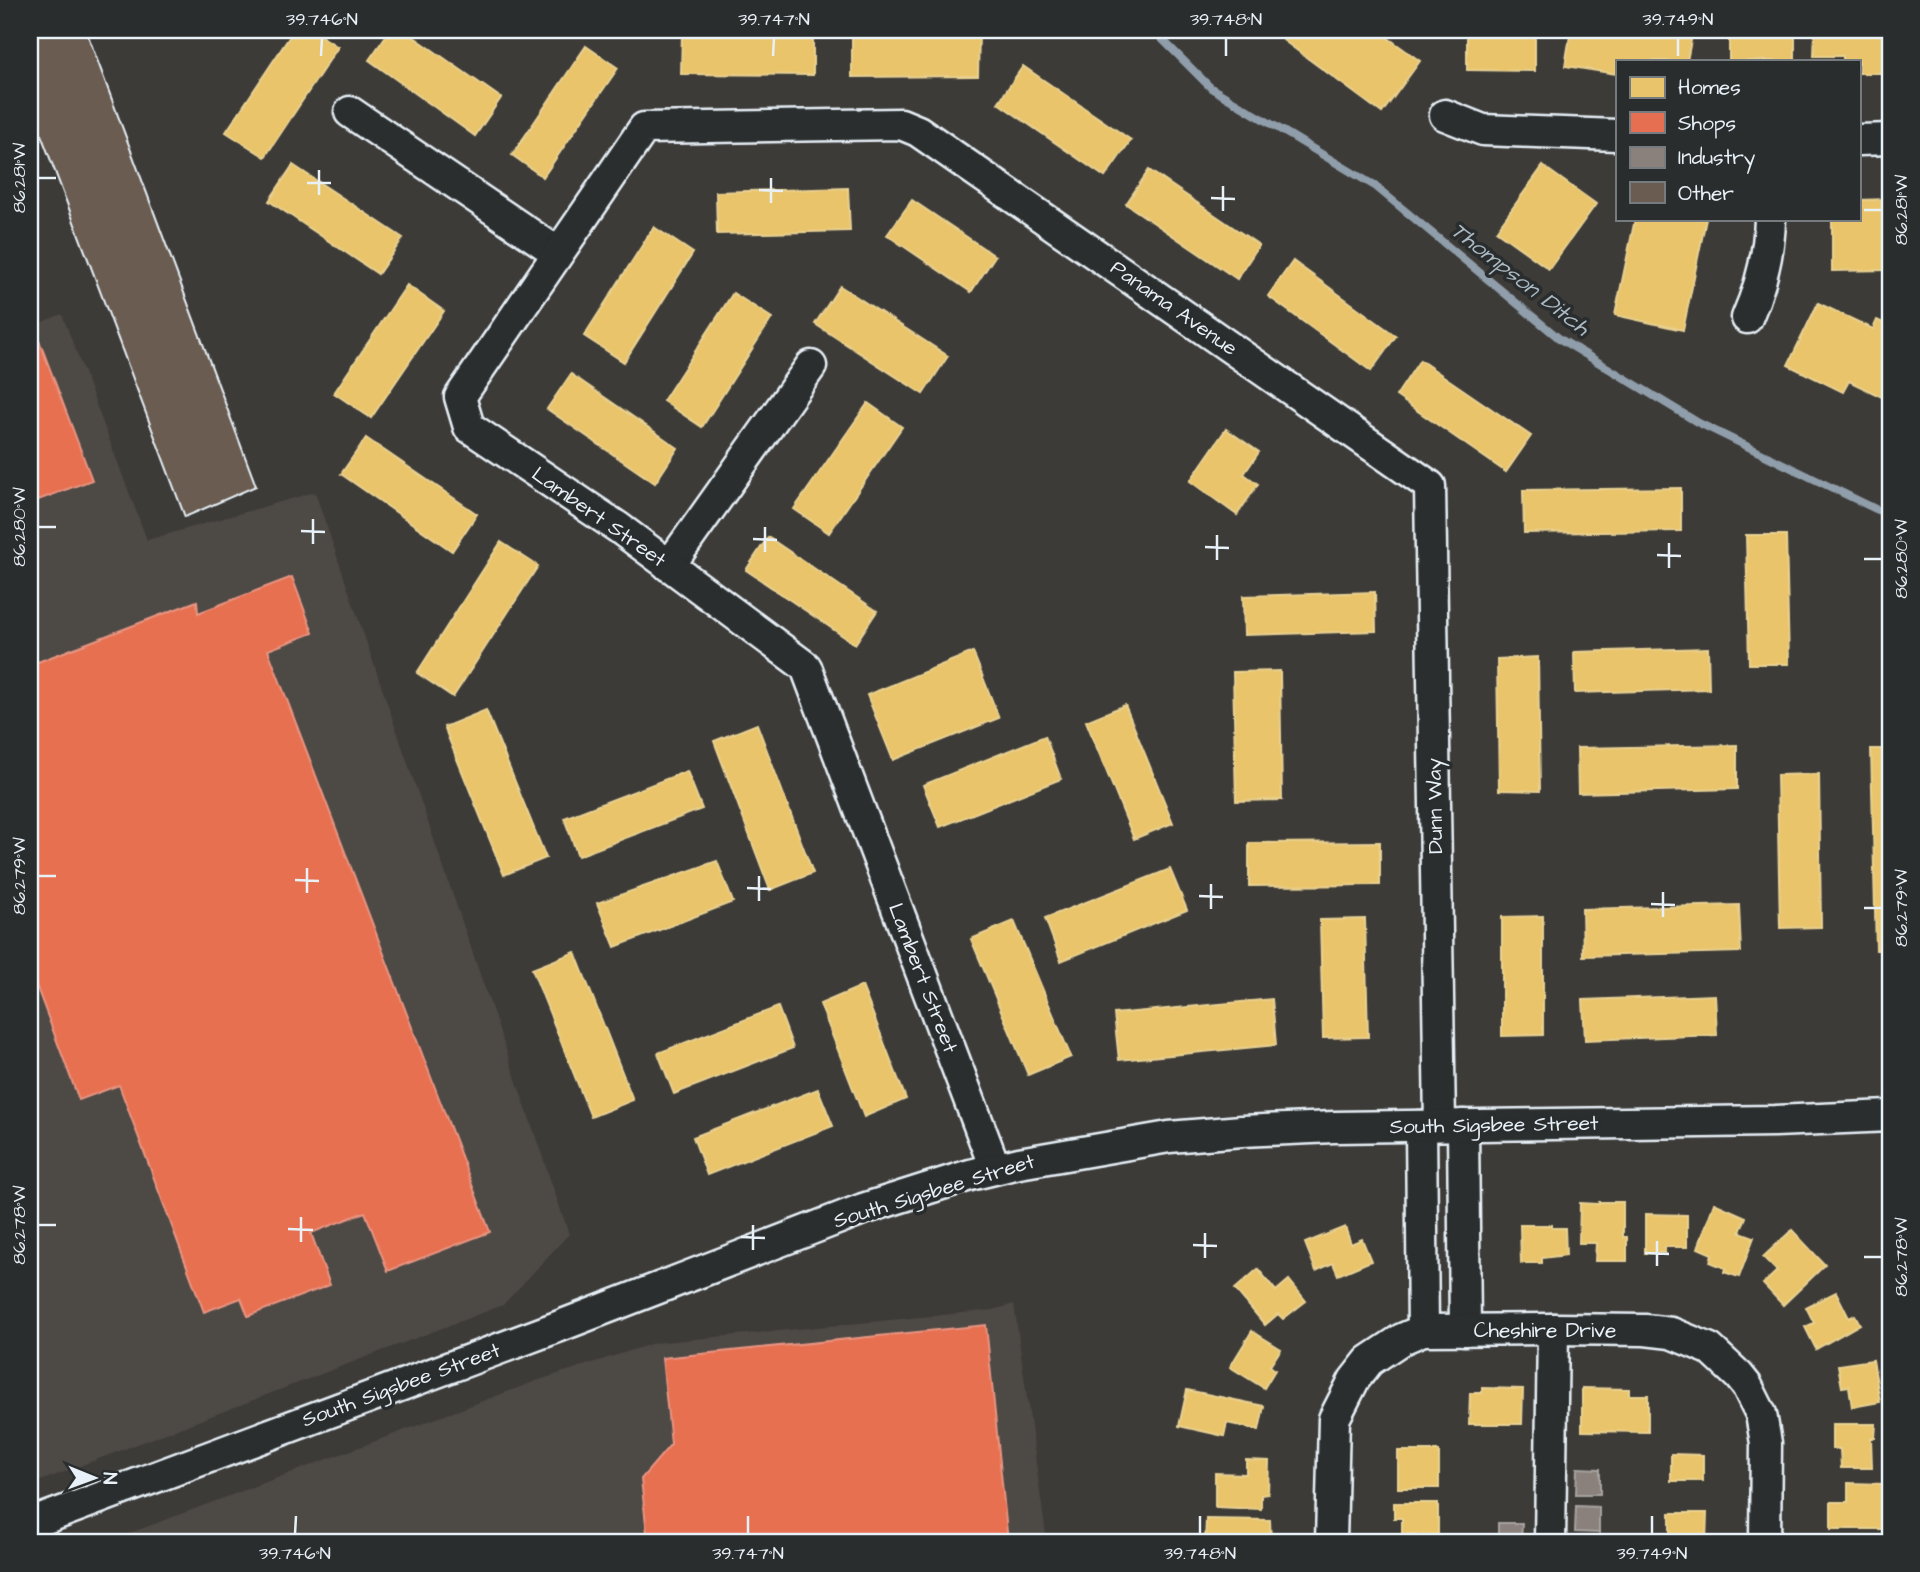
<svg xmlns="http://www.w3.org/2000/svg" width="1920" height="1572" font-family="'Architects Daughter',sans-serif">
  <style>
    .built { fill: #4d4844 }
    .homes { fill: #e9c46a; stroke: #e9d295; stroke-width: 2 }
    .shops { fill: #e76f51; stroke: #e79683; stroke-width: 2 }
    .industry { fill: #8a817c; stroke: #a6a3a1; stroke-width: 2 }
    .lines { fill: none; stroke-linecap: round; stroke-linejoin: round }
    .stream { stroke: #8f9eaa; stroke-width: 8 }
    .building { fill: #6a5c51; stroke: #e8f1f8; stroke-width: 2 }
    .minor-casing { stroke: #e8f1f8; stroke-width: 35 }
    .minor { stroke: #2a2d2e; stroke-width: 30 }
    .ticks { fill: none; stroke: #e8f1f8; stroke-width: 2.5 }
    .labels { text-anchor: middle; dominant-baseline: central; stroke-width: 7; stroke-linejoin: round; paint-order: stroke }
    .street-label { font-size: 21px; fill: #e8f1f8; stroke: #2a2d2e }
    .water-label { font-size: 23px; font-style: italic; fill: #acbac4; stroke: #2a2d2e }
    .neatline { fill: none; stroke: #e8f1f8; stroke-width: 2.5 }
    .ticks-label { font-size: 18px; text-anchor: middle; fill: #e8f1f8 }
  </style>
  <rect width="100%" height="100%" fill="#3d3b38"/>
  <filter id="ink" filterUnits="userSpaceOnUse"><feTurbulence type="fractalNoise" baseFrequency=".0143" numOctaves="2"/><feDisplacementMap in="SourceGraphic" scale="14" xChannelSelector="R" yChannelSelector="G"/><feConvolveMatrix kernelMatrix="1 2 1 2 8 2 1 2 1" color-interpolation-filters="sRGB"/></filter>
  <g filter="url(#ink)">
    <g class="built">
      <polygon points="62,314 147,540 315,492 569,1234 503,1305 30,1485 30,327"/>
      <polygon points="1014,1304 1047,1542 106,1542 536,1381 654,1343 993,1310"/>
    </g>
    <g class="homes">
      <polygon points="294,30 312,30 338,47 265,157 226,132"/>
      <polygon points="390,30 404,30 501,98 475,136 369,60"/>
      <polygon points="1291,30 1377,30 1420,61 1382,113 1283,40"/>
      <polygon points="1467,30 1535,30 1535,71 1467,70"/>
      <polygon points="1571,30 1693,30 1687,61 1617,61 1617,74 1565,66"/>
      <rect x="1729" y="30" width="66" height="31"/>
      <polygon points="1815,30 1890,30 1890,73 1859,73 1859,61 1843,61 1843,56 1814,56"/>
      <polygon points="682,31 813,31 813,75 681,74"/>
      <polygon points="852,32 979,32 978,76 852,77"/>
      <polygon points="586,46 618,68 543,177 512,155"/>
      <polygon points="1023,66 1131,140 1105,177 998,103"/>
      <polygon points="293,165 403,238 378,274 269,201"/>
      <polygon points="1543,166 1596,204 1549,269 1496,231"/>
      <polygon points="1149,170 1259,245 1237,279 1126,204"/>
      <polygon points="848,188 850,231 717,234 716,192"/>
      <polygon points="1890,199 1890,270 1832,271 1832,219 1859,219 1859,200"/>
      <polygon points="912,200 995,256 971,292 887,235"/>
      <polygon points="1635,219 1706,219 1683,330 1615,315"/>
      <polygon points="654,227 693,253 624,362 584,336"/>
      <polygon points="1293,261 1396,336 1371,371 1268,296"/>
      <polygon points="407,285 444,311 371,418 334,393"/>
      <polygon points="840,286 948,356 923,394 815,324"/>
      <polygon points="733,293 772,318 702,427 663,401"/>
      <polygon points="1818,303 1873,329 1877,320 1890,326 1890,401 1849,381 1843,392 1788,365"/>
      <polygon points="1420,360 1531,436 1506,472 1396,396"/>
      <polygon points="571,374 678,448 655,483 547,409"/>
      <polygon points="868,403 902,427 829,533 794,509"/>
      <polygon points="1226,429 1259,452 1244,474 1258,484 1237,515 1190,481"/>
      <polygon points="366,438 477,514 452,551 341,474"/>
      <polygon points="1681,488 1681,531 1524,533 1523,490"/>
      <polygon points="1746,535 1786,535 1789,664 1749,664"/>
      <polygon points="768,537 877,611 855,644 746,570"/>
      <polygon points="501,542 538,566 453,697 417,673"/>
      <polygon points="1375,592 1376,631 1244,635 1243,596"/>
      <polygon points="1708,648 1709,689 1575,693 1574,652"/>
      <polygon points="973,652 999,718 893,760 867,695"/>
      <polygon points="1538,657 1540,791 1499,790 1497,659"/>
      <polygon points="1280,671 1282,800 1236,801 1233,672"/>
      <polygon points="1125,705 1173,823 1134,839 1086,721"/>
      <polygon points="486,710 546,858 504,875 444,727"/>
      <polygon points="757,724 813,873 770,890 714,741"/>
      <polygon points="1045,736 1061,779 940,827 923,785"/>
      <polygon points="1737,745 1737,789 1578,793 1577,748"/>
      <polygon points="1871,749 1890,749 1890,950 1876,950"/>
      <polygon points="687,771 702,809 578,856 564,818"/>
      <polygon points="1819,774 1821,927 1780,928 1777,775"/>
      <polygon points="1380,842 1380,885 1249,886 1249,843"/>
      <polygon points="717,861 733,902 615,947 597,903"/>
      <polygon points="1170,869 1187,910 1061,961 1045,918"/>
      <polygon points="1739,905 1741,952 1583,956 1582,909"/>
      <polygon points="1543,916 1543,1035 1502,1036 1502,917"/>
      <polygon points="1365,919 1368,1037 1323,1038 1320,920"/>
      <polygon points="1014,921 1071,1057 1028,1075 971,939"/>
      <polygon points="575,952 633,1100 591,1117 532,969"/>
      <polygon points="862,986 906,1099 864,1117 820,1004"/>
      <polygon points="1715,995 1717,1035 1585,1040 1583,1000"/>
      <polygon points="1272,999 1276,1045 1119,1060 1114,1014"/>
      <polygon points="778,1007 793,1048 674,1094 658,1053"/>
      <polygon points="818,1089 833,1126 707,1175 693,1137"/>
      <polygon points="1599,1202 1623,1202 1623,1237 1627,1237 1627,1261 1595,1261 1596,1243 1579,1243 1580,1203 1599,1204"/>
      <polygon points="1714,1203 1746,1217 1740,1232 1754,1237 1739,1277 1724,1272 1725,1268 1710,1262 1712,1254 1698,1248"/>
      <polygon points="1645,1214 1687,1215 1687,1247 1665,1247 1665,1253 1645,1253"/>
      <polygon points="1520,1225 1552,1225 1552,1228 1565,1228 1566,1255 1542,1258 1542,1263 1521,1263"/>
      <polygon points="1345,1227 1351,1244 1362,1239 1371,1261 1338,1275 1333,1263 1316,1271 1305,1243"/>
      <polygon points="1792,1230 1825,1265 1783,1305 1763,1284 1777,1271 1763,1257"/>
      <polygon points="1258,1269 1276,1291 1289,1280 1306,1301 1283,1319 1278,1314 1265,1325 1235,1289"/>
      <polygon points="1836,1292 1849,1318 1855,1315 1860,1324 1816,1349 1805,1327 1814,1323 1806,1307"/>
      <polygon points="1252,1331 1281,1349 1270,1366 1275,1370 1264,1388 1230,1367"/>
      <polygon points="1873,1360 1880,1402 1852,1407 1849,1386 1842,1387 1838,1365"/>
      <polygon points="1482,1388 1523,1389 1522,1424 1469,1424 1470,1393 1482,1393"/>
      <polygon points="1582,1388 1629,1389 1629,1395 1648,1395 1648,1432 1582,1431"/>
      <polygon points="1187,1390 1264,1406 1259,1430 1227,1423 1224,1436 1179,1426"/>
      <polygon points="1832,1424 1876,1424 1875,1438 1871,1438 1872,1468 1841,1468 1840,1449 1832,1449"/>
      <rect x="1398" y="1451" width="41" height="37"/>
      <polygon points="1671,1454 1703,1455 1703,1481 1671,1481"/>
      <polygon points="1246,1460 1269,1461 1268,1494 1261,1495 1261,1509 1215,1507 1215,1473 1246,1474"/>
      <polygon points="1848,1483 1885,1484 1886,1492 1890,1492 1890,1529 1831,1529 1831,1502 1848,1502"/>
      <polygon points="1394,1503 1438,1503 1438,1535 1402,1534 1402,1518 1394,1518"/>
      <polygon points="1670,1513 1707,1513 1706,1542 1670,1542"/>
      <polygon points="1206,1519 1270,1520 1271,1542 1205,1542"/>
    </g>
    <g class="shops">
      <polygon points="39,340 92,480 30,503 30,343"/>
      <polygon points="292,577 313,633 268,650 490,1232 388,1271 365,1212 311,1233 330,1285 248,1316 241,1298 204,1312 119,1085 79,1100 30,969 30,665 197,601 198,613"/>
      <polygon points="986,1325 1008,1542 648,1542 641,1479 671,1444 662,1358"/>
    </g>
    <g class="industry">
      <polygon points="1577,1468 1600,1469 1600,1494 1576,1494"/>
      <polygon points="1576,1506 1599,1507 1599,1533 1575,1532"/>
      <polygon points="1498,1523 1522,1523 1521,1542 1498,1542"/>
    </g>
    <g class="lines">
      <polyline class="stream" points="1153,30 1211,88 1375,186 1560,339 1697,422 1890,516"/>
    </g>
    <polygon class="building" points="30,30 86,30 256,486 185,517 30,105"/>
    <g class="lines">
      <g class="minor-casing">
        <g id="minor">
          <polyline points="350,112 558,253"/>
          <polyline points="1445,115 1483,130 1617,135"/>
          <polyline points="1859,140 1890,139"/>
          <path d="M1747 318C1761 286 1769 254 1770 219"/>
          <polyline points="669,566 811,366"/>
          <polyline points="1463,1125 1465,1330"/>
          <polyline points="1421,1126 1423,1330"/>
          <polyline points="995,1168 806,667 619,528 469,427 460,397 644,128 901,124 918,131 1430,486 1440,1125"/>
          <polyline points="30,1524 560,1326 863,1209 970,1175 1019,1163 1169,1137 1242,1131 1334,1127 1775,1121 1890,1116"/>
          <polyline points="1331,1542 1334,1419 1354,1380 1369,1361 1402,1339 1423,1330 1553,1329 1645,1330 1671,1333 1710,1349 1739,1376 1747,1386 1761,1414 1766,1443 1765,1542"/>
          <polyline points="1550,1542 1553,1329"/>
        </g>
      </g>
      <use href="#minor" class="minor"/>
    </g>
  </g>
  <path class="ticks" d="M321 56 322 38M773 56 774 38M1226 56V38M1678 56V38M38 178H56M307 183H331M759 190 783 191M319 195V170M1211 198 1235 199M771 203V178M1864 210H1882M1223 211V186M38 527H56M301 531 325 532M753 539 777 540M313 544V519M1205 547 1229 548M765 552V527M1657 555 1681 556M1864 559H1882M1217 560V535M1669 568V543M38 876H56M295 880 319 881M747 888 771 889M307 893V868M1199 896 1223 897M759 901V876M1651 904 1675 905M1864 908H1882M1211 909V884M1663 917V892M38 1225H56M288 1229 313 1230M741 1237 765 1238M301 1242V1217M1193 1245 1217 1246M753 1250V1225M1645 1253 1669 1254M1864 1257H1882M1205 1258V1233M1657 1266V1241M295 1534 296 1516M748 1534V1516M1200 1534V1516M1652 1534V1516"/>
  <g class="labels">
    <g class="street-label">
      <text transform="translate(1174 308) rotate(35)">Panama Avenue</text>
      <text transform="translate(599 517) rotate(35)">Lambert Street</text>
      <text transform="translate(1435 806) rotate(-91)">Dunn Way</text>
      <text transform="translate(923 978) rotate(69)">Lambert Street</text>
      <text transform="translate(1494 1125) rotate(-1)">South Sigsbee Street</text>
      <text transform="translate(934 1191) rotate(-17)">South Sigsbee Street</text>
      <text x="1545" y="1330">Cheshire Drive</text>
      <text transform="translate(401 1385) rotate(-20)">South Sigsbee Street</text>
    </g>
    <g class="water-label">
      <text transform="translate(1520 279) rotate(38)">Thompson Ditch</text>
    </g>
  </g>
  <rect width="1920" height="1572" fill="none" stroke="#2a2d2e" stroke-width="77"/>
  <rect x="1616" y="60" width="245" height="161" fill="#2a2d2e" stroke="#767b7f" stroke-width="2"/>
  <rect x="1630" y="77" width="35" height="21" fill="#e9c46a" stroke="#767b7f" stroke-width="2"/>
  <text x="1678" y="94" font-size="21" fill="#e8f1f8">Homes</text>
  <rect x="1630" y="112" width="35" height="21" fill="#e76f51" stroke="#767b7f" stroke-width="2"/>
  <text x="1678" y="130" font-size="21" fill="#e8f1f8">Shops</text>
  <rect x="1630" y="147" width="35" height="21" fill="#8a817c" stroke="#767b7f" stroke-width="2"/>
  <text x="1678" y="164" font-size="21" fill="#e8f1f8">Industry</text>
  <rect x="1630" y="182" width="35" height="21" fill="#6a5c51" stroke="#767b7f" stroke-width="2"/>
  <text x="1678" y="200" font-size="21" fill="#e8f1f8">Other</text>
  <g transform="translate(94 1478) rotate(91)" stroke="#2a2d2e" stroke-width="5" paint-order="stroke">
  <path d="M0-5L12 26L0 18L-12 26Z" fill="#e8f1f8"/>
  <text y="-10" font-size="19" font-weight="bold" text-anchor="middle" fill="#e8f1f8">N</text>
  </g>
  <rect x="38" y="38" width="1844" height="1496" class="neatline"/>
  <g class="ticks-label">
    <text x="322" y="25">39.746°N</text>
    <text x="774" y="25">39.747°N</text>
    <text x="1226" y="25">39.748°N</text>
    <text x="1678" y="25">39.749°N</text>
    <text transform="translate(19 178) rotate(-90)" y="6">86.281°W</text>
    <text transform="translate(1901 210) rotate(-90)" y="6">86.281°W</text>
    <text transform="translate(19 527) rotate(-90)" y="6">86.280°W</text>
    <text transform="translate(1901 559) rotate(-90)" y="6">86.280°W</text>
    <text transform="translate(19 876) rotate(-90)" y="6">86.279°W</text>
    <text transform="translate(1901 908) rotate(-90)" y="6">86.279°W</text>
    <text transform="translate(19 1225) rotate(-90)" y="6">86.278°W</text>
    <text transform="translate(1901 1257) rotate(-90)" y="6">86.278°W</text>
    <text x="295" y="1559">39.746°N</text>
    <text x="748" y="1559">39.747°N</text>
    <text x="1200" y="1559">39.748°N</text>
    <text x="1652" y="1559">39.749°N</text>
  </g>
</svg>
